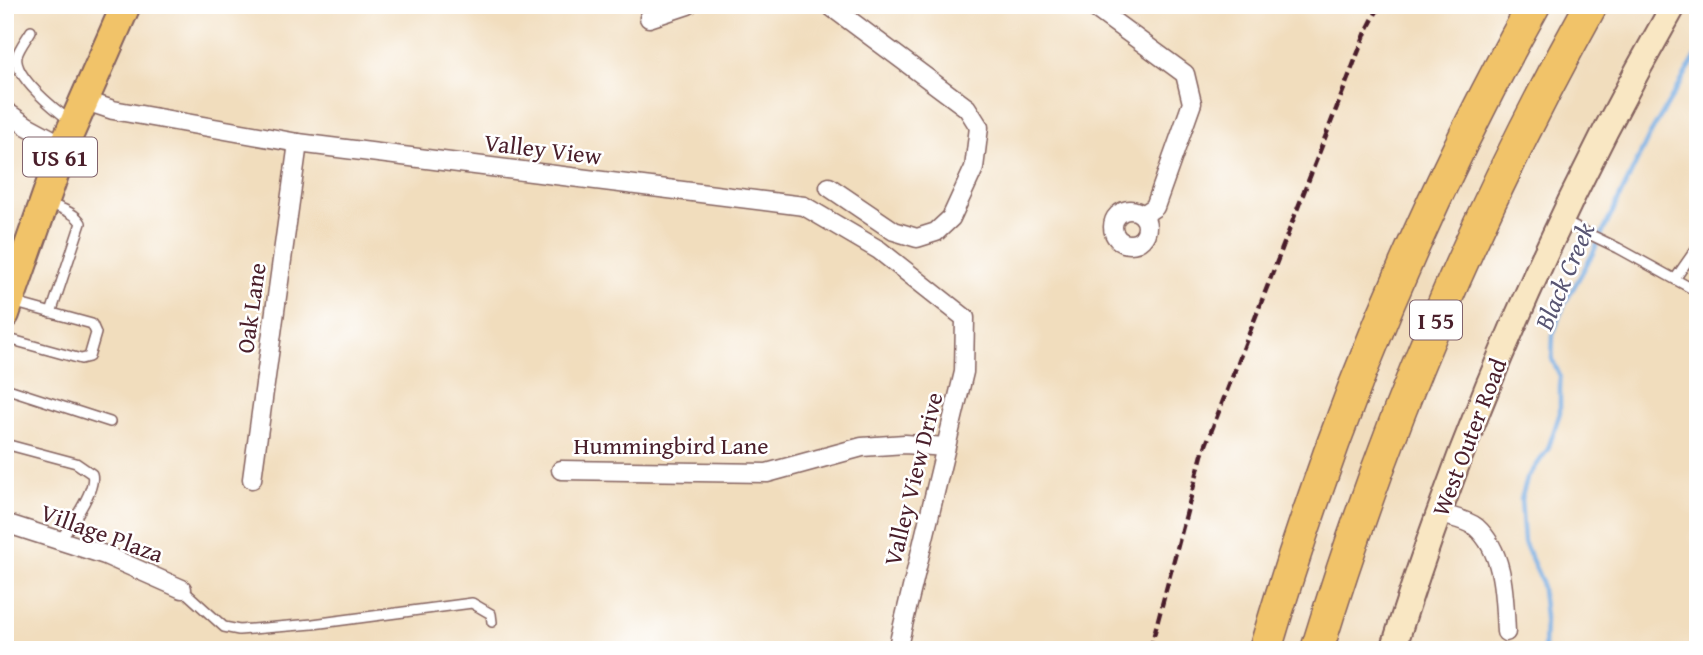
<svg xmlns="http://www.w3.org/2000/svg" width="1703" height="655" font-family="'Gentium Book Plus',serif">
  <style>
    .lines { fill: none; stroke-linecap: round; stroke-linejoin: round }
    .stream { stroke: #70a9e0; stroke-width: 4.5 }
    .lane-casing { stroke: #84625e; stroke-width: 12 }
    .street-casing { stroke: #84625e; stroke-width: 21 }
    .secondary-casing { stroke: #84625e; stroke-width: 28 }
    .primary-casing { stroke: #84625e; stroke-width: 32 }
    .highway-casing { stroke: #84625e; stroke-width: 35 }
    .lane { stroke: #fff; stroke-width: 9 }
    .street { stroke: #fff; stroke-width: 18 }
    .secondary { stroke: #f9e7c3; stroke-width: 24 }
    .primary { stroke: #f1c369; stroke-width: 28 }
    .highway { stroke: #f1c369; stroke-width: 32 }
    .rail { stroke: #4a1f2b; stroke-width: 4.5; stroke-dasharray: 10 5; stroke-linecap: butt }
    .labels { text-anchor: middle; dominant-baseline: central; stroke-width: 5; stroke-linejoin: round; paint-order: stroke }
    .shield { fill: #fff; stroke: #80626b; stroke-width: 2 }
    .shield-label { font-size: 23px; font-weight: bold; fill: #4a1f2b }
    .street-label { font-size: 24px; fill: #4a1f2b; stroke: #fff }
    .water-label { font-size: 26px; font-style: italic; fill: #595673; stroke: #fff }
  </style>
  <rect width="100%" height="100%" fill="#fff"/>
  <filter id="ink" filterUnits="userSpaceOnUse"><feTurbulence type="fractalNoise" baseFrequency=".0143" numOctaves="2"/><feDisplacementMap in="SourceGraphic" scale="14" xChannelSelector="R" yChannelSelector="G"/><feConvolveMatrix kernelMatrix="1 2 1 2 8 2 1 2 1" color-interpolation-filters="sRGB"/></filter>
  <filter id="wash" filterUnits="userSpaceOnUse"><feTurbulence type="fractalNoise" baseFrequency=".00686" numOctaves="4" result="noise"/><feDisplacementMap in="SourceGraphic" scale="28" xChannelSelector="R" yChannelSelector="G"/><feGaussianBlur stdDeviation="1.57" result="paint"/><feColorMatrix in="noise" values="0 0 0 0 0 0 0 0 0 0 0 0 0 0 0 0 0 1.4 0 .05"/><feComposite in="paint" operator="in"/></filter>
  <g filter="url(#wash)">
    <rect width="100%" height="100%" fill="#f1ddbd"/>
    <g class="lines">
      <polyline class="stream" points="1544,650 1545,617 1541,580 1524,542 1521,499 1527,479 1548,449 1560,413 1560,376 1552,359 1553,335 1564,305 1592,255 1649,136 1698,53"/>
    </g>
  </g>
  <g filter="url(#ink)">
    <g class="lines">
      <g class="lane-casing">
        <g id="lane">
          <path d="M31 31C27 38 19 48 17 56 13 77 57 111 72 122"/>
          <path d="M48 203C59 208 75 212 81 223L51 313"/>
          <polyline points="1562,221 1618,248 1698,292"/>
          <polyline points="1675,279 1698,246"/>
          <polyline points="5,338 81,359 89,357 96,333 92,324 12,302"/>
          <polyline points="5,388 110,422"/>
          <path d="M5 444 76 463 92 474C97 489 69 528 59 541"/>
          <polyline points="182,589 224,627 239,630 313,624 472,603 491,614 492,622"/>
          <polyline points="27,650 27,648"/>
        </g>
      </g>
      <g class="street-casing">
        <g id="street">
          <polyline points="829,5 967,108 979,127 974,168 951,218 936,232 917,238 894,231 829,187"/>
          <polyline points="1091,5 1185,74 1192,103 1155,207 1143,215"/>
          <polyline points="649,18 688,5"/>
          <polyline points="83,100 113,110 298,143 804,206 879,250 965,318 964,372 897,650"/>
          <polyline points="5,111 27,126 64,146"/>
          <circle cx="1130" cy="227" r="17"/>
          <polyline points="561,470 767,473 862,447 905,444 945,447"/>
          <polyline points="252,479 298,143"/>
          <path d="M1439 513C1450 517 1467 520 1476 527 1505 553 1504 597 1506 632"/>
          <polyline points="5,523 105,555 182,589"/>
        </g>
      </g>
      <g class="secondary-casing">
        <path id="secondary" d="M1393 650C1463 425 1557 209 1674 5"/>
      </g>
      <g class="primary-casing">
        <polyline id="primary" points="5,314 64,146 126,5"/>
      </g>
      <g class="highway-casing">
        <g id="highway">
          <path d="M1265 650C1331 426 1420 209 1534 5"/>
          <path d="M1317 650C1387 421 1475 214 1591 5"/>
        </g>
      </g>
      <use href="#lane" class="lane"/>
      <use href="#street" class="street"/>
      <use href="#secondary" class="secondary"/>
      <use href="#primary" class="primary"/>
      <use href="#highway" class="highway"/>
      <polyline class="rail" points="1150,650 1202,455 1366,32 1380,5"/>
    </g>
  </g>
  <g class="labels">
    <g class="shield">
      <rect x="23" y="137.5" width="74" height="39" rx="5"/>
      <rect x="1410" y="300.5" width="52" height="39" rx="5"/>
    </g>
    <g class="shield-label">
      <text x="60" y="157">US 61</text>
      <text x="1436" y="320">I 55</text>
    </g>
    <g class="street-label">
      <text transform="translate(543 149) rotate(7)">Valley View</text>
      <text transform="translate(251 308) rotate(-82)">Oak Lane</text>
      <text transform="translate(1469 437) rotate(-69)">West Outer Road</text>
      <text x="671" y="445">Hummingbird Lane</text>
      <text transform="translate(913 479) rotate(-76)">Valley View Drive</text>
      <text transform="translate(102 533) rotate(20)">Village Plaza</text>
    </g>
    <g class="water-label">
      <text transform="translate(1564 276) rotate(-67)">Black Creek</text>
    </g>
  </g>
  <rect width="1703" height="655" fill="none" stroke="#fff" stroke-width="28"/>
</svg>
